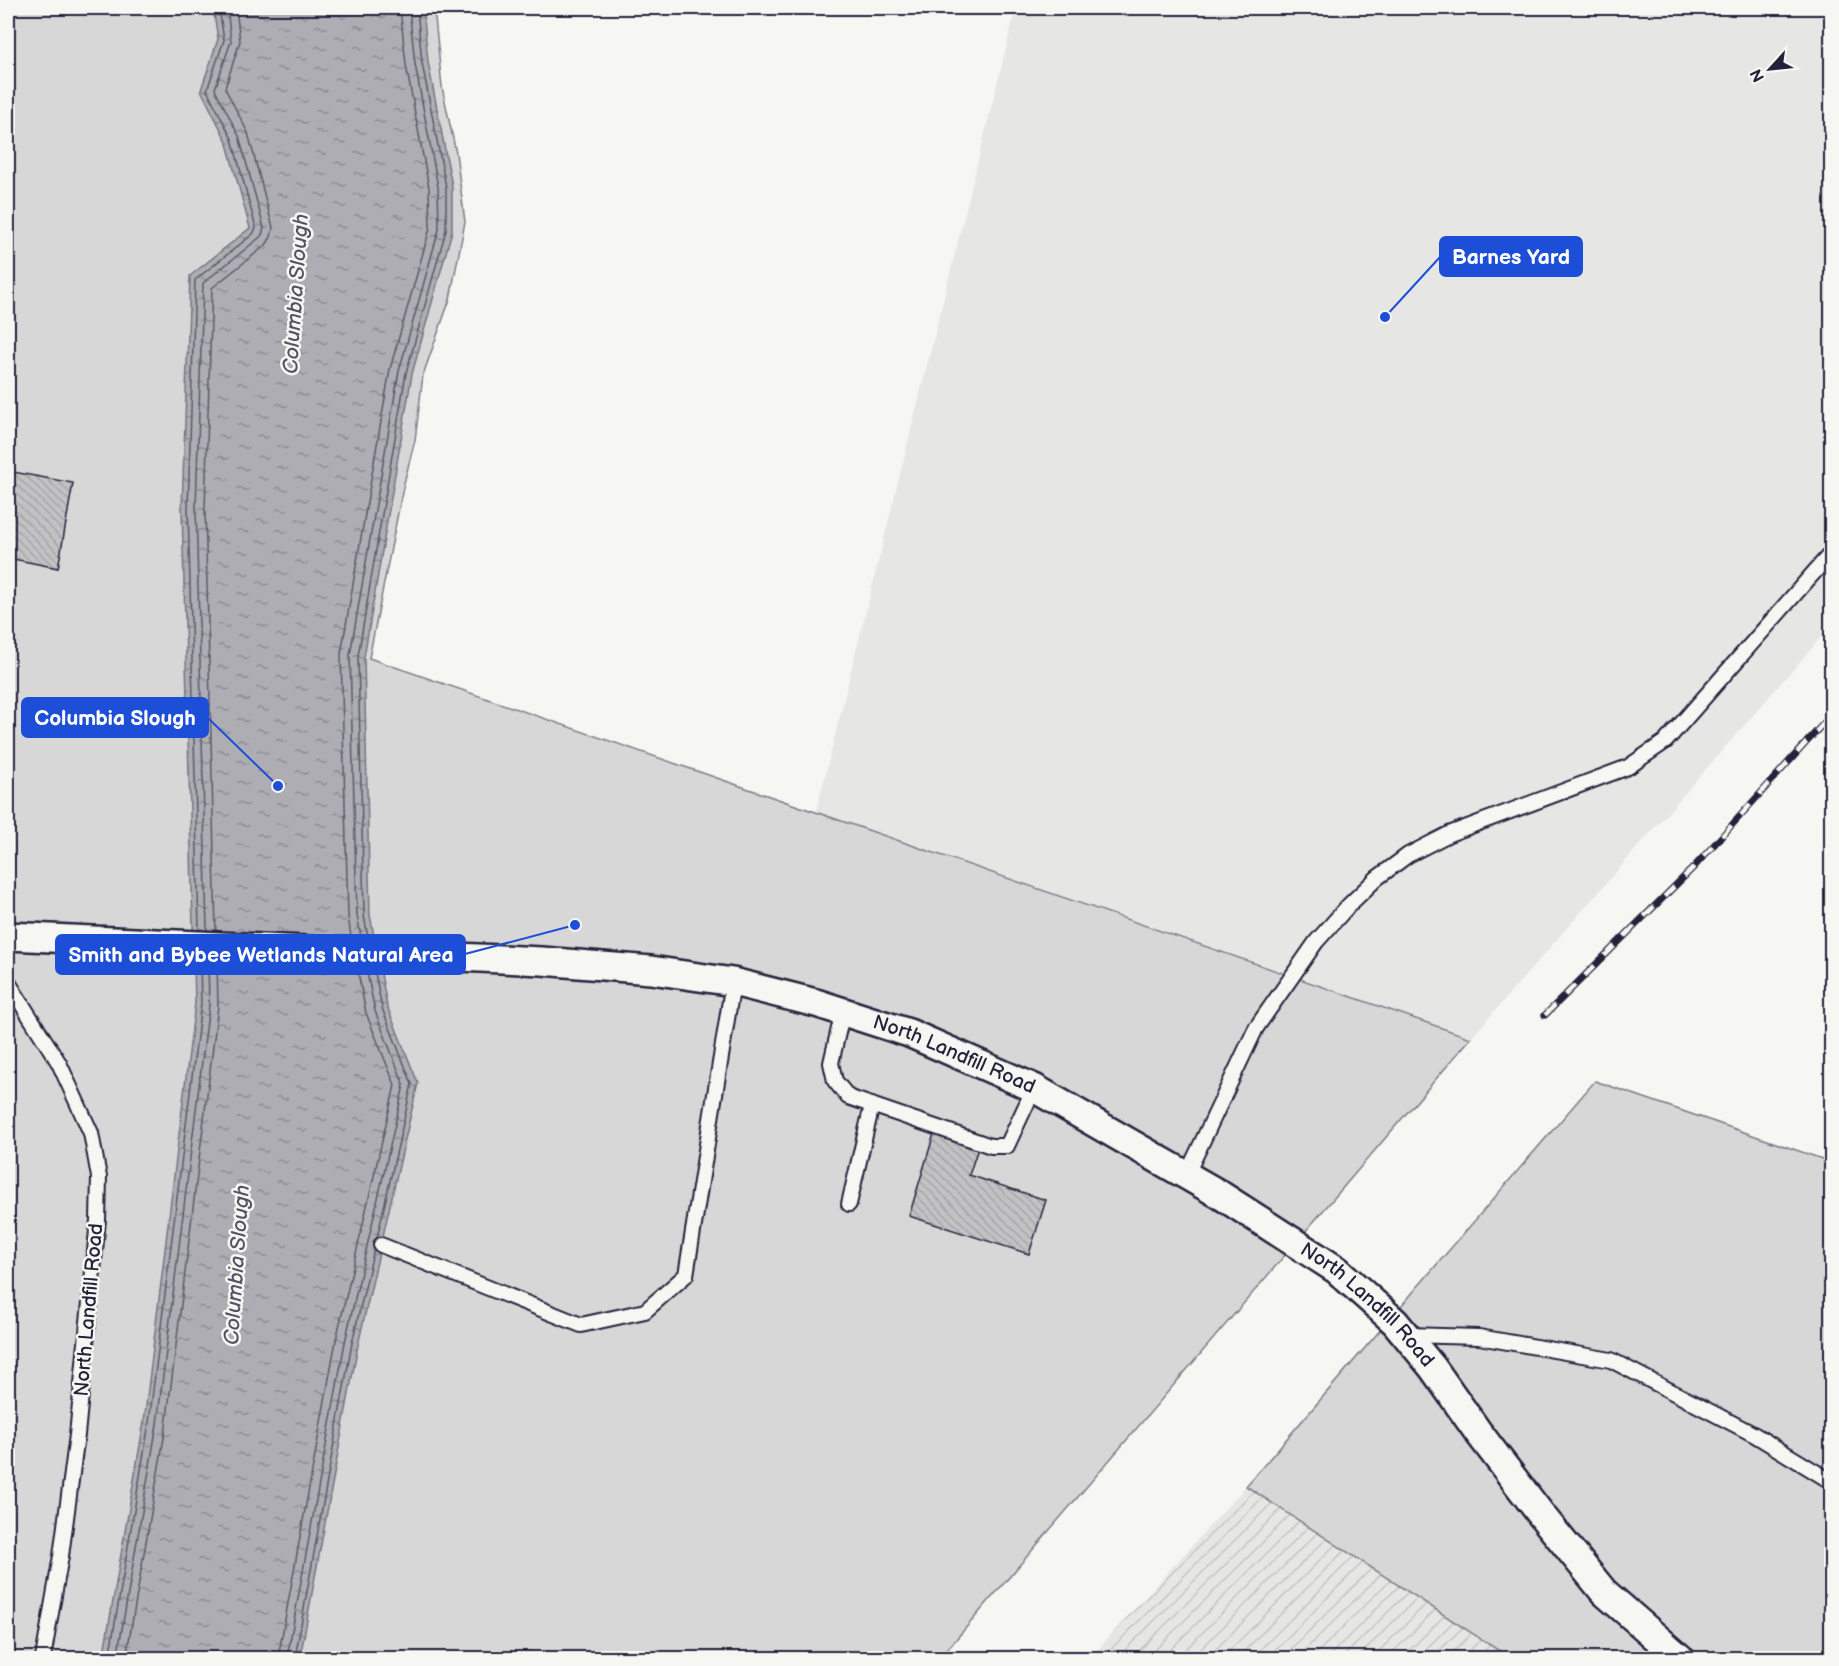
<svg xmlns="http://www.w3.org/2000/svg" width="1839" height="1666" font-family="'Balsamiq Sans',sans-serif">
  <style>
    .built { fill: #e6e6e4 }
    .industrial { fill: url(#industrial-furrows) }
    .green { fill: #d7d7d7; stroke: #7c7c89; stroke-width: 1.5 }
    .water { fill: url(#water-ripples); stroke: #757583; stroke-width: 1.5 }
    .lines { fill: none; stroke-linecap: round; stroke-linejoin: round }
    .shore { stroke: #5a5a6b; stroke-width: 1.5 }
    .building { fill: url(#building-back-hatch); stroke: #22223b; stroke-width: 1.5 }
    .service-casing { stroke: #22223b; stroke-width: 18 }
    .minor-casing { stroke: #22223b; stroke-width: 32 }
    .service { stroke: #f6f6f2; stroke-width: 14 }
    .minor { stroke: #f6f6f2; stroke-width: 27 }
    .rail-casing { stroke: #22223b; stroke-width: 7 }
    .rail { stroke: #f6f6f2; stroke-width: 4.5; stroke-dasharray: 14; stroke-linecap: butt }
    .labels { text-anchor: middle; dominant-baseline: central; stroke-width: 5; stroke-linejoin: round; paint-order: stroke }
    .street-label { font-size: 20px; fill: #22223b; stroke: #f6f6f2 }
    .water-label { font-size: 21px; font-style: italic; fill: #535365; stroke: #f6f6f2 }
    .leader { fill: none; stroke: #1d4ed8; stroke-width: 2 }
    .callout-dot { fill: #1d4ed8; stroke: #f6f6f2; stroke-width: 2 }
    .callout { fill: #1d4ed8; stroke: #1d4ed8; stroke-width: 2 }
    .callout-label { font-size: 21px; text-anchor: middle; font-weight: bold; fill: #fff }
  </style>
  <defs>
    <pattern id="industrial-furrows" width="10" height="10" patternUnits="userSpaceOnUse" patternTransform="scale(1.5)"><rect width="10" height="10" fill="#e6e6e4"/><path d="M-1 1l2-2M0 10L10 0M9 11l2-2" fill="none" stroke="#c5c5c4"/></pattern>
    <pattern id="water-ripples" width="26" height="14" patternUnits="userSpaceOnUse" patternTransform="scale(1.5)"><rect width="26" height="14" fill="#adadb3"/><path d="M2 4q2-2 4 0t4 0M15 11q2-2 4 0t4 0" fill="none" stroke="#8c8c93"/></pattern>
    <pattern id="building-back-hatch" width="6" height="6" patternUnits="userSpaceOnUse" patternTransform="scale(1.5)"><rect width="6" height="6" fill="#c2c2c4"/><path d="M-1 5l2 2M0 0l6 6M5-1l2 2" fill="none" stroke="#a6a6a9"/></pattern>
  </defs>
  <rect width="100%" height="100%" fill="#f6f6f2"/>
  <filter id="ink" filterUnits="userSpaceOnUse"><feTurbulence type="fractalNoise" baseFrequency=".0167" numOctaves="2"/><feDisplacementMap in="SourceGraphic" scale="12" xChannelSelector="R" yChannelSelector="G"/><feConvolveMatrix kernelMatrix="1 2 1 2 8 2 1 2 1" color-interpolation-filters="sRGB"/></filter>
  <g filter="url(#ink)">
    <polygon class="built" points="1016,8 1831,8 1831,626 1471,1038 816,812"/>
    <polygon class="industrial" points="1246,1486 1510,1658 1090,1658"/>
    <g class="green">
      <polygon points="8,8 434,8 442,87 456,153 465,222 450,299 423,375 415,440 404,483 369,658 1471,1038 940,1658 8,1658"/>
      <polygon points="1595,1081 1831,1162 1831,1658 1510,1658 1246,1486"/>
    </g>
    <polygon class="water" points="213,8 423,8 428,62 452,186 452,231 412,374 364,657 370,915 387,1006 418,1083 358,1345 300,1658 103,1658 144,1422 195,1003 182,508 190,276 250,228 226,140 201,90 218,39"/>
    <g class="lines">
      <g class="shore">
        <polyline points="199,930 188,508 195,280 253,234 256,228 232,139 207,90 224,40 219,8"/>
        <polyline points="207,930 196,508 203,283 258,239 262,235 264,228 239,136 215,89 231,41 227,8"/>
        <polyline points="216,931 205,508 212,288 266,245 271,237 273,228 248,133 225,88 240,41 236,8"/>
        <polyline points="351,937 348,916 341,654 390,369 430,228 429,188 406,65 400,8"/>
        <polyline points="361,937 357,915 350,655 399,371 439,229 438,187 415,64 409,8"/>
        <polyline points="368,938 364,915 358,656 406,373 446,230 446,187 422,63 417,8"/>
        <polyline points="374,968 382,1008 412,1084 377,1238"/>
        <polyline points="109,1658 149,1423 201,1004 200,960"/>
        <polyline points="117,1658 157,1424 209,1005 208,960"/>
        <polyline points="126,1658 166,1426 218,1006 217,961"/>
        <polyline points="278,1658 336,1340 395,1085 366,1013 357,967"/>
        <polyline points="287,1658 345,1342 404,1085 375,1011 366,968"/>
        <polyline points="295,1658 352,1343 374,1249"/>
      </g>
    </g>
    <g class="building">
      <polygon points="8,471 73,483 58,568 8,558"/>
      <polygon points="934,1134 978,1148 969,1175 1046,1200 1029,1254 909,1216"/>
    </g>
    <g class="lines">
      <g class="service-casing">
        <g id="service">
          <polyline points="8,982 59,1063 91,1133 99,1177 98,1220 77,1435 61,1556 43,1658"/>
          <polyline points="843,1011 831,1063 835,1081 848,1097 991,1146 1007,1146 1034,1088"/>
          <polyline points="1186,1176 1256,1028 1316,942 1349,905 1377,878 1408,855 1449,834 1628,767 1666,741 1832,552"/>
          <polyline points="849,1204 872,1105"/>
          <polyline points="381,1245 581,1325 645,1311 686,1275 733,982"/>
          <polyline points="1406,1335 1479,1337 1611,1360 1755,1435 1832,1482"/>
        </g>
      </g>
      <g class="minor-casing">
        <g id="minor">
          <path id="s1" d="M8 936 542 961 651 970 733 982 816 1003 909 1033 1034 1088 1219 1194 1337 1270 1395 1322 1433 1368 1478 1432 1543 1517 1604 1592 1680 1658"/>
        </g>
      </g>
      <use href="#service" class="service"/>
      <use href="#minor" class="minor"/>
      <g class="rail-casing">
        <polyline id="rail" points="1545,1015 1694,867 1832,714"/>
      </g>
      <use href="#rail" class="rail"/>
    </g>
  </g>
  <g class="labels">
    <g class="street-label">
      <text stroke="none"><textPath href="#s1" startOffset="960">North Landfill Road</textPath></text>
      <text stroke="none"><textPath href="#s1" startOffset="1446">North Landfill Road</textPath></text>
      <text transform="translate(89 1310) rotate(-85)">North Landfill Road</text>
    </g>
    <g class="water-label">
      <text transform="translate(296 294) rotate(-86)">Columbia Slough</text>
      <text transform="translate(237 1265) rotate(-86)">Columbia Slough</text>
    </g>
  </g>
  <path class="leader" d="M1385 317L1440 257M278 786L208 718M575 925L465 954"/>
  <g class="callout-dot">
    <circle cx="1385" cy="317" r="6"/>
    <circle cx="278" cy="786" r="6"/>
    <circle cx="575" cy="925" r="6"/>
  </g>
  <g class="callout">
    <rect x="1440" y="237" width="142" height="39" rx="6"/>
    <rect x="22" y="698" width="186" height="39" rx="6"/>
    <rect x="56" y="935" width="409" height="39" rx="6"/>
  </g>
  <g class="callout-label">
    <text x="1511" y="264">Barnes Yard</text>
    <text x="115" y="725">Columbia Slough</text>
    <text x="261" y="962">Smith and Bybee Wetlands Natural Area</text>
  </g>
  <rect width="1839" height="1666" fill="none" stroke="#f6f6f2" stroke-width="30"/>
  <rect x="15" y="15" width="1809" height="1636" fill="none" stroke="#22223b" stroke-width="2" filter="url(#ink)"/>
  <g transform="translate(1770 69) rotate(243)" stroke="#f6f6f2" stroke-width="4.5" paint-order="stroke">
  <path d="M0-4.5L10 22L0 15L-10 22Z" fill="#22223b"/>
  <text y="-9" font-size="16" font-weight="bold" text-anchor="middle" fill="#22223b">N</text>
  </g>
</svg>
